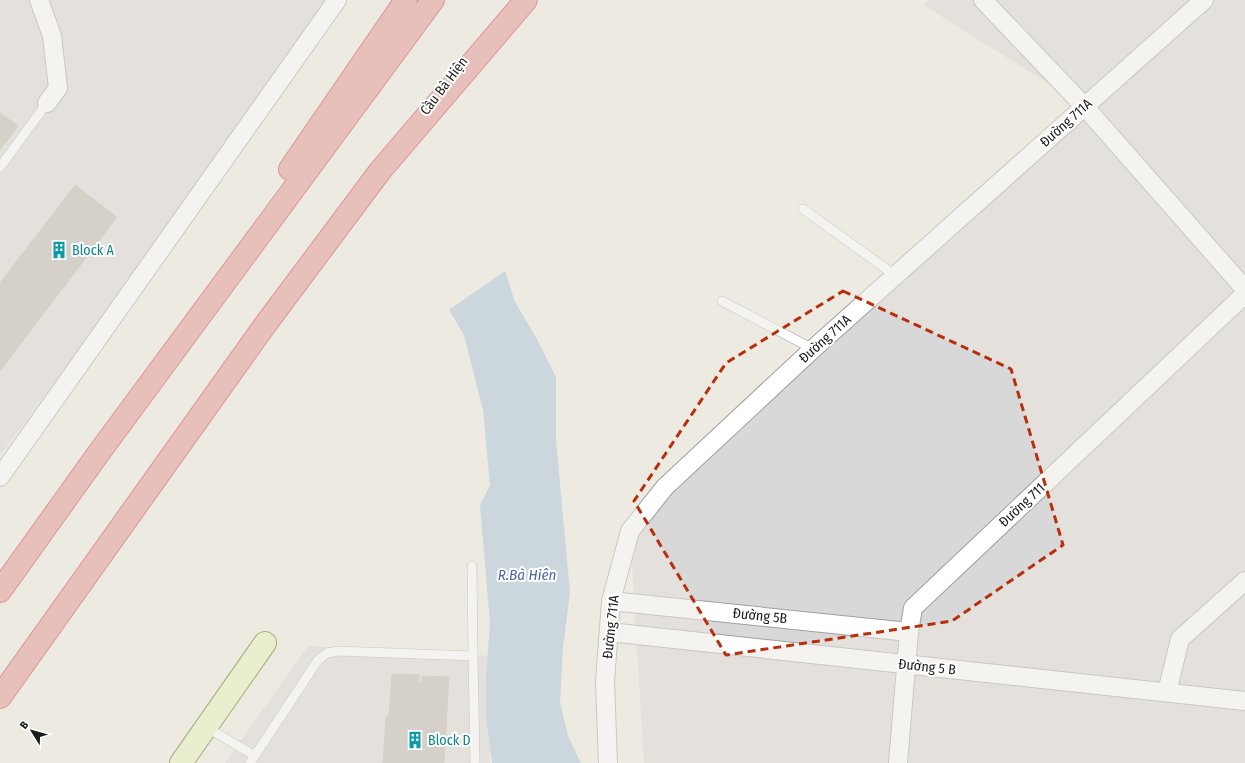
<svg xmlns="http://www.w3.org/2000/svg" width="1245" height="763" font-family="'Fira Sans Condensed',sans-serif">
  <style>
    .residential { fill: #d9d8d8 }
    .water { fill: #a4c1d7 }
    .building { fill: #b8b3ab; stroke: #bcb4a4 }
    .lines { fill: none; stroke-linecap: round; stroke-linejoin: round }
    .service-casing { stroke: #9f9f9f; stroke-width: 10 }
    .minor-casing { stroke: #9f9f9f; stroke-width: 20 }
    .secondary-casing { stroke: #4b680c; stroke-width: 24 }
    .motorway-casing { stroke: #c82f45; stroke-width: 24 }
    .service { stroke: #fff; stroke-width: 9 }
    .minor { stroke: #fff; stroke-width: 18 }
    .secondary { stroke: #e5f4b6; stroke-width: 22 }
    .motorway { stroke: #df8e8d; stroke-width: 22 }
    .marked { fill: none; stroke: #b82f0e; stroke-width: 3; stroke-dasharray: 8 5; stroke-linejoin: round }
    .labels { text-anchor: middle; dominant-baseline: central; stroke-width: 4; stroke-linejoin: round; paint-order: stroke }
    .street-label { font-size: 14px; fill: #1b1b1b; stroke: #fff }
    .culture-label { font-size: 14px; fill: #0d838f; stroke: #fff; text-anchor: start }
    .water-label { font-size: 15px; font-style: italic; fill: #4f68a3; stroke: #fff }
  </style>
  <rect width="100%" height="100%" fill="#eceae1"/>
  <g class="residential">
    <polygon points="0,0 328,0 183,208 0,456"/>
    <polygon points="929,0 1245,0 1245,763 644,763 630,531 1084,106 923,5"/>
    <polygon points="308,646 488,656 490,763 225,763"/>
  </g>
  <polygon class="water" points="505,271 515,302 537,339 556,377 556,440 570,592 563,648 560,702 568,736 581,763 492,763 486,717 486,677 490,623 480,505 490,485 483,410 464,335 449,310"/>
  <g class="building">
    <polygon points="0,113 18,126 0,150"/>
    <polygon points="75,185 117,217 0,371 0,283"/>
    <polygon points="392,674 419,675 419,682 422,682 422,676 449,677 444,763 383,763 386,716 389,716"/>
  </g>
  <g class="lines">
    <g class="service-casing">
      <g id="service">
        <polyline points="0,167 47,103"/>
        <polyline points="803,209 896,276"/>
        <polyline points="722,301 813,349"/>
        <polyline points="472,566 473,656"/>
        <polyline points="206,727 255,756"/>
        <polyline points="250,763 318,660 327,653 338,651 473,656 475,763"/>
      </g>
    </g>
    <g class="minor-casing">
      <g id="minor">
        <polyline points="39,0 52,36 58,88 47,103"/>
        <polyline points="983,0 1084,106 1245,289"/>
        <polyline points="0,477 337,0"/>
        <polyline points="611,601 909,632"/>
        <polyline points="609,632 1245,701"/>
        <polyline points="1167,692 1180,639 1245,581"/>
        <polyline points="608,763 605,681 611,601 630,531 665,487 813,349 1204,0"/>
        <polyline points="898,763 909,632 913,608 1245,294"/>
      </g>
    </g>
    <g class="secondary-casing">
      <polyline id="secondary" points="181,763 265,643"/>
    </g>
    <g class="motorway-casing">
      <g id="motorway">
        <polyline points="290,169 406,0"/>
        <polyline points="0,591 98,454 433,0"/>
        <polyline points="0,697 265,325 380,171 526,0"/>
      </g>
    </g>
    <use href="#service" class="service"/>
    <use href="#minor" class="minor"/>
    <use href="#secondary" class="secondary"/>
    <use href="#motorway" class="motorway"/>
  </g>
  <path d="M0 0H1245V763H0ZM843 291 1011 369 1063 545 952 621 726 655 634 501 726 363Z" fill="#eceae1" fill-opacity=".55" fill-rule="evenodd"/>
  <path class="marked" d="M843 291 1011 369 1063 545 952 621 726 655 634 501 726 363Z"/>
  <defs>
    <g id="building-bare" transform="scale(1.38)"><path d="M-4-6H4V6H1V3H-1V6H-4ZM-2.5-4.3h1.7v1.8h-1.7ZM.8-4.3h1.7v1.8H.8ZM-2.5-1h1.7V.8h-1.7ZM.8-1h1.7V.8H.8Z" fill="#0f9aa8" stroke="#fff" stroke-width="2.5" paint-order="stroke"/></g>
  </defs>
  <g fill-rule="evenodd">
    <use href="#building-bare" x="59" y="250"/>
    <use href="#building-bare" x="415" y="740"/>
  </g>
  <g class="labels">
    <g class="street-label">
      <text transform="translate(444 86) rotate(-53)">Cầu Bà Hiện</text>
      <text transform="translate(1066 123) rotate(-42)">Đường 711A</text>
      <text transform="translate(825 339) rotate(-42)">Đường 711A</text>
      <text transform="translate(1022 505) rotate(-43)">Đường 711</text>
      <text transform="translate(760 616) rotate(6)">Đường 5B</text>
      <text transform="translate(611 627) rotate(-84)">Đường 711A</text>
      <text transform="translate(927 667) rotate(6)">Đường 5 B</text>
    </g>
    <g class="culture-label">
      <text x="72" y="250">Block A</text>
      <text x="428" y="740">Block D</text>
    </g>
    <g class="water-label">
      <text x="527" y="575">R.Bà Hiên</text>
    </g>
  </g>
  <g transform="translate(32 731) rotate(307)" stroke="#ffffff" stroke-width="3" paint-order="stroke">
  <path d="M0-3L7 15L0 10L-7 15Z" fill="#1b1b1b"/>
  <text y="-6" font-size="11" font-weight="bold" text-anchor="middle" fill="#1b1b1b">B</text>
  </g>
</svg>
